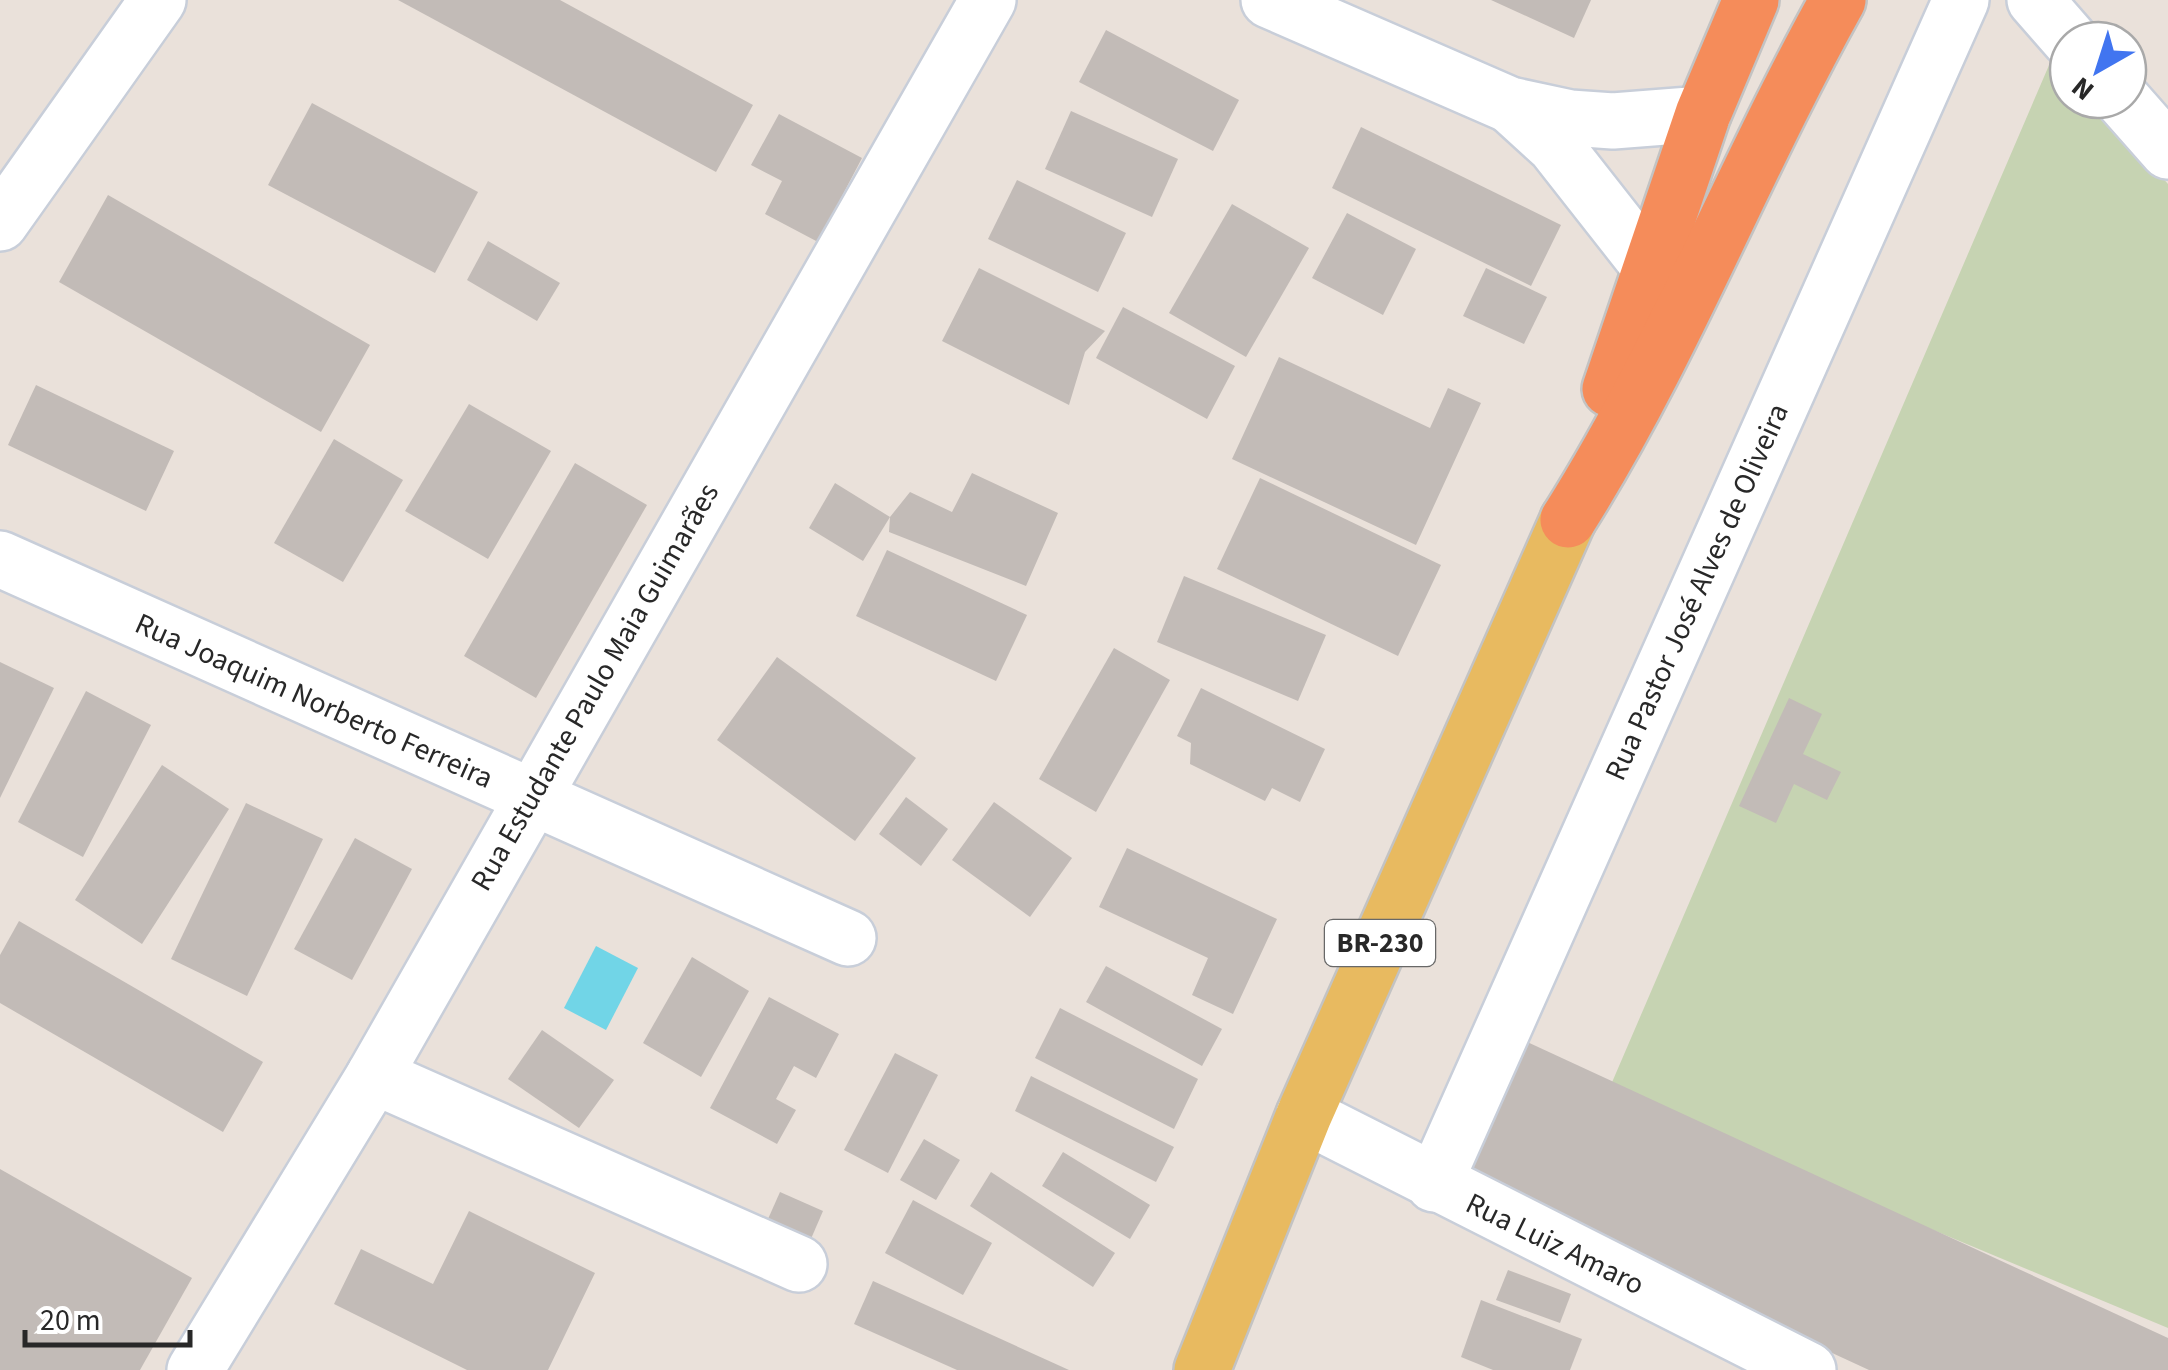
<svg xmlns="http://www.w3.org/2000/svg" width="2168" height="1370" font-family="'Source Sans 3',sans-serif">
  <style>
    .cemetery { fill: #c6d3b2 }
    .water { fill: #71d5e7 }
    .building { fill: #c2bbb7 }
    .lines { fill: none; stroke-linecap: round; stroke-linejoin: round }
    .street-casing { stroke: #c8ced9; stroke-width: 60 }
    .primary-casing { stroke: #c3c3c3; stroke-width: 60 }
    .highway-casing { stroke: #c3c3c3; stroke-width: 60 }
    .street { stroke: #fff; stroke-width: 55 }
    .primary { stroke: #e8ba60; stroke-width: 55 }
    .highway { stroke: #f58c5a; stroke-width: 55 }
    .labels { text-anchor: middle; dominant-baseline: central; stroke-width: 9; stroke-linejoin: round; paint-order: stroke }
    .shield { fill: #fff; stroke: #686868; stroke-width: 2.5 }
    .shield-label { font-size: 28px; font-weight: bold; fill: #282828 }
    .street-label { font-size: 30px; fill: #282828; stroke: #fff }
  </style>
  <rect width="100%" height="100%" fill="#eae1da"/>
  <polygon class="cemetery" points="2053,56 2068,73 2068,100 2092,100 2168,184 2168,1328 1607,1094"/>
  <polygon class="water" points="596,946 638,968 606,1030 564,1008"/>
  <g class="building">
    <polygon points="398,0 560,0 753,105 716,172"/>
    <polygon points="1491,0 1591,0 1574,38"/>
    <polygon points="1106,30 1239,100 1213,151 1079,82"/>
    <polygon points="312,103 478,192 435,273 268,185"/>
    <polygon points="1071,111 1178,159 1152,217 1045,169"/>
    <polygon points="779,114 862,158 818,242 765,214 782,181 751,165"/>
    <polygon points="1361,127 1561,225 1531,286 1332,188"/>
    <polygon points="1017,180 1126,233 1098,292 988,239"/>
    <polygon points="108,195 370,345 321,432 59,282"/>
    <polygon points="1232,204 1309,248 1246,357 1169,313"/>
    <polygon points="1347,213 1416,249 1383,315 1312,278"/>
    <polygon points="488,241 560,283 537,321 467,280"/>
    <polygon points="979,268 1105,331 1085,352 1069,405 942,341"/>
    <polygon points="1486,268 1547,297 1524,344 1463,316"/>
    <polygon points="1123,307 1235,366 1207,419 1096,358"/>
    <polygon points="1279,357 1430,428 1448,388 1481,403 1416,545 1232,459"/>
    <polygon points="36,385 174,451 146,511 8,445"/>
    <polygon points="469,404 551,451 488,559 405,511"/>
    <polygon points="334,439 403,480 343,582 274,543"/>
    <polygon points="575,463 647,505 536,698 464,656"/>
    <polygon points="972,473 1058,513 1026,586 889,532 890,517 910,492 952,512"/>
    <polygon points="1260,478 1441,565 1398,656 1217,569"/>
    <polygon points="835,483 890,517 863,561 809,528"/>
    <polygon points="887,550 1027,615 996,681 856,616"/>
    <polygon points="1184,576 1326,635 1298,701 1157,642"/>
    <polygon points="1114,648 1170,680 1096,812 1039,779"/>
    <polygon points="777,657 916,758 855,841 717,740"/>
    <polygon points="0,662 54,688 0,798"/>
    <polygon points="1201,688 1325,749 1300,802 1272,788 1265,801 1190,764 1191,743 1177,736"/>
    <polygon points="86,691 151,725 83,857 18,822"/>
    <polygon points="1789,698 1822,714 1803,754 1841,772 1827,800 1794,784 1776,823 1739,806"/>
    <polygon points="162,765 229,809 142,944 75,900"/>
    <polygon points="906,797 948,829 921,866 879,834"/>
    <polygon points="994,802 1072,858 1030,917 952,860"/>
    <polygon points="246,803 323,839 247,996 171,959"/>
    <polygon points="355,838 412,869 352,980 294,949"/>
    <polygon points="1127,848 1277,919 1233,1014 1192,995 1208,958 1099,907"/>
    <polygon points="19,921 263,1062 223,1132 0,1003 0,955"/>
    <polygon points="692,957 749,991 701,1077 643,1043"/>
    <polygon points="1106,966 1222,1029 1202,1066 1086,1002"/>
    <polygon points="769,997 839,1034 816,1078 794,1066 776,1099 796,1110 777,1144 710,1108"/>
    <polygon points="1060,1008 1198,1079 1174,1129 1035,1058"/>
    <polygon points="542,1030 614,1080 579,1128 508,1079"/>
    <polygon points="1510,1034 2168,1338 2168,1370 1869,1370 1446,1175"/>
    <polygon points="895,1053 938,1075 888,1173 844,1150"/>
    <polygon points="1031,1076 1174,1147 1156,1182 1015,1111"/>
    <polygon points="924,1139 960,1160 936,1200 900,1180"/>
    <polygon points="1063,1152 1150,1205 1130,1239 1042,1186"/>
    <polygon points="0,1169 192,1278 140,1370 0,1370"/>
    <polygon points="991,1172 1115,1253 1093,1287 970,1206"/>
    <polygon points="780,1192 823,1211 807,1248 764,1228"/>
    <polygon points="913,1200 992,1243 963,1295 885,1253"/>
    <polygon points="469,1211 595,1273 548,1370 467,1370 334,1304 361,1249 433,1284"/>
    <polygon points="1508,1270 1571,1294 1560,1323 1496,1300"/>
    <polygon points="873,1281 1069,1370 957,1370 854,1324"/>
    <polygon points="1481,1300 1582,1339 1570,1370 1493,1370 1461,1357"/>
  </g>
  <g class="lines">
    <g class="street-casing">
      <g id="street">
        <polyline points="1269,0 1510,105 1570,118 1613,121 1703,114"/>
        <polyline points="2035,0 2070,40"/>
        <polyline points="2123,100 2168,151"/>
        <polyline points="1510,105 1555,146 1650,267"/>
        <polyline points="0,223 158,0"/>
        <polyline points="0,559 848,938"/>
        <polyline points="374,1076 799,1264"/>
        <polyline points="1304,1115 1808,1370"/>
        <polyline points="1434,1184 1961,0"/>
        <polyline points="195,1370 374,1076 988,0"/>
      </g>
    </g>
    <g class="primary-casing">
      <polyline id="primary" points="1202,1370 1304,1115 1568,520"/>
    </g>
    <g class="highway-casing">
      <g id="highway">
        <polyline points="1610,389 1703,114 1751,0"/>
        <path d="M1568 520C1672 356 1743 170 1838 0"/>
      </g>
    </g>
    <use href="#street" class="street"/>
    <use href="#primary" class="primary"/>
    <use href="#highway" class="highway"/>
  </g>
  <g class="labels">
    <rect class="shield" x="1325" y="920" width="110" height="46" rx="8"/>
    <g class="shield-label">
      <text x="1380" y="943">BR-230</text>
    </g>
    <g class="street-label">
      <text transform="translate(1697 592) rotate(-66)">Rua Pastor José Alves de Oliveira</text>
      <text transform="translate(595 687) rotate(-60)">Rua Estudante Paulo Maia Guimarães</text>
      <text transform="translate(314 701) rotate(24)">Rua Joaquim Norberto Ferreira</text>
      <text transform="translate(1555 1244) rotate(26)">Rua Luiz Amaro</text>
    </g>
  </g>
  <g transform="translate(2098 70) rotate(219)"><circle r="48" fill="#ffffff" stroke="#a9a9a9" stroke-width="2.5"/>
  <path d="M0-8L18 38L0 25L-18 38Z" fill="#4175f0"/>
  <text y="-15" font-size="28" font-weight="bold" text-anchor="middle" fill="#282828">N</text>
  </g>
  <path d="M25 1330v15h165v-15" fill="none" stroke="#282828" stroke-width="5"/>
  <text x="40" y="1330" font-size="30" fill="#282828" stroke="#ffffff" stroke-width="8" paint-order="stroke">20 m</text>
</svg>
